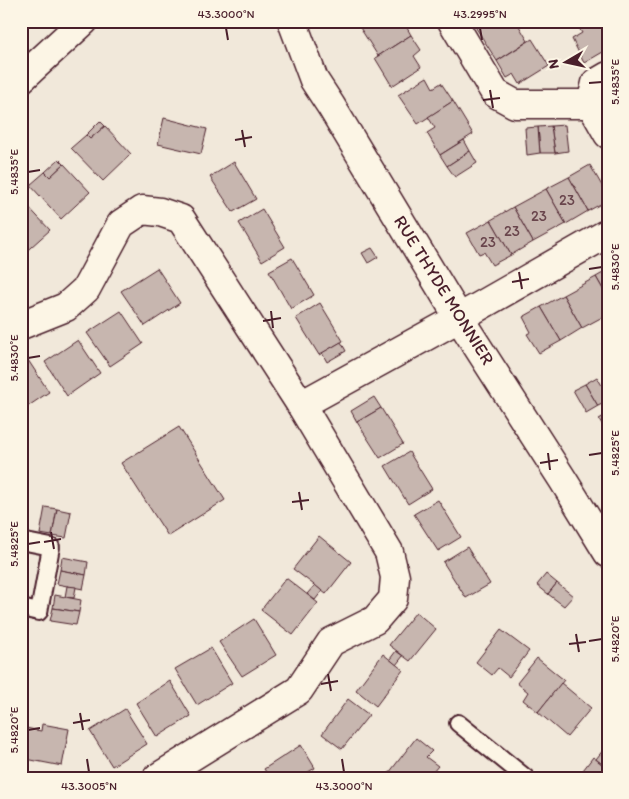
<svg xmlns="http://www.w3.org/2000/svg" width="629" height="799" font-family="Itim,sans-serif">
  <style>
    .building { fill: #c7b6af; stroke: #4a1f2b }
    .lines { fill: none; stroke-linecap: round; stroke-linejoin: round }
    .service-casing { stroke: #4a1f2b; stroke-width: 20 }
    .minor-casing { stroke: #4a1f2b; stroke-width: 31 }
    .service { stroke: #fcf5e5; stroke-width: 16 }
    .minor { stroke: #fcf5e5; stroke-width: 28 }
    .ticks { fill: none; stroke: #4a1f2b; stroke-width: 2 }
    .labels { text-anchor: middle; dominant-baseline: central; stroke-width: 4.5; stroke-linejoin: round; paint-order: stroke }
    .number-label { font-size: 15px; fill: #69454c }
    .street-label { font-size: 18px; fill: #4a1f2b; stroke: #fcf5e5 }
    .neatline { fill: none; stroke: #4a1f2b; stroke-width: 2 }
    .ticks-label { font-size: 12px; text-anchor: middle; fill: #4a1f2b }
  </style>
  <rect width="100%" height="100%" fill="#f1e8da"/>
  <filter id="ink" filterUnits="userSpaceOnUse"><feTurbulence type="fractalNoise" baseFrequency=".02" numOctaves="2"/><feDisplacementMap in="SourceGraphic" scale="10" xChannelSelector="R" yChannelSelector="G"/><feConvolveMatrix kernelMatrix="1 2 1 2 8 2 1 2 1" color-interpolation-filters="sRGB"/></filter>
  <g filter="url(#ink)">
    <g class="building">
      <polygon points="360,21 403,21 411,35 378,56 357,23"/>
      <polygon points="488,21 516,21 528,41 497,61 476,28"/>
      <polygon points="579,21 607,21 608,23 608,49 584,63 572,39 582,33 576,23"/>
      <polygon points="411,35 421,50 414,56 421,67 392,86 375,58"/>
      <polygon points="532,39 549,66 520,84 514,74 507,78 497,61"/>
      <polygon points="427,77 433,88 441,83 453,101 418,124 398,95"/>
      <polygon points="453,101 473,134 440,155 427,133 435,128 428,117"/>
      <polygon points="164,118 207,129 201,154 158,144"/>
      <polygon points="100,121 105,126 90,139 86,135"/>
      <polygon points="565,125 568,151 555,153 551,126"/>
      <polygon points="105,126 131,154 103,181 71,148 86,135 90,139"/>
      <polygon points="551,126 555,153 540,153 538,127"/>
      <polygon points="538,127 540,153 527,155 525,128"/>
      <polygon points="464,140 470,151 447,166 440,155"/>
      <polygon points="470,151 477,163 455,177 447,166"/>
      <polygon points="59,159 64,164 50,177 45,172"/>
      <polygon points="234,162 256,199 233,212 210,177"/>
      <polygon points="64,164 90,192 61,219 30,185 45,172 50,177"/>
      <polygon points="590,165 608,196 608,200 588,211 569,177"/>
      <polygon points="569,177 588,211 566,224 546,189"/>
      <polygon points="546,189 566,224 533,242 513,207"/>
      <polygon points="23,201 50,230 21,256 21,203"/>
      <polygon points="513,207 533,242 511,255 491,220"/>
      <polygon points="262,209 285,247 262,261 239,223"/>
      <polygon points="491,220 511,255 492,265 484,252 479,254 467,233"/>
      <polygon points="372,248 378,257 368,263 362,253"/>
      <polygon points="292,258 314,295 291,309 269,271"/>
      <polygon points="157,268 180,303 145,326 121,291"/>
      <polygon points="608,270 608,298 596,277"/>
      <polygon points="596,277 608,298 608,314 582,328 563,295"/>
      <polygon points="563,295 582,328 561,341 541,307"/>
      <polygon points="320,303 343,341 319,355 296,318"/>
      <polygon points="541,307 561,341 539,353 527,334 531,332 523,317"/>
      <polygon points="121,311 143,344 110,366 87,333"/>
      <polygon points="78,340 100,373 67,396 45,362"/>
      <polygon points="341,342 346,351 327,362 322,353"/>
      <polygon points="26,357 49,392 21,411 21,360"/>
      <polygon points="597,377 608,396 608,401 598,406 585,384"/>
      <polygon points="585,384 598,406 586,413 573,390"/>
      <polygon points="374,397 381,408 357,422 351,411"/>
      <polygon points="381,408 403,444 380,458 357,422"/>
      <polygon points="608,414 608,434 599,419"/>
      <polygon points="179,427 225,500 168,536 121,463"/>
      <polygon points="409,452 432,489 408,504 385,466"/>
      <polygon points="438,500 461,537 438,551 414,514"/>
      <polygon points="45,507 57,509 52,536 40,534"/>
      <polygon points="57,509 71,512 66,538 52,536"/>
      <polygon points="319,536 351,562 326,594 293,569"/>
      <polygon points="467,547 490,584 466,598 443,562"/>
      <polygon points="62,557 88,562 86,575 60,570"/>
      <polygon points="60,570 86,575 83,589 57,584"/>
      <polygon points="546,574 557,583 548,594 537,585"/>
      <polygon points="286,578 318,603 293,635 261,610"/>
      <polygon points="557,583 573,596 564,606 548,594"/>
      <polygon points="315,585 322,591 315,600 307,594"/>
      <polygon points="67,586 76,587 74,598 65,597"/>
      <polygon points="55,595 81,600 79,612 53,608"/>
      <polygon points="53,608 79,612 76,625 50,621"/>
      <polygon points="416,612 436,629 410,661 389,645"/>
      <polygon points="254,619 276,655 242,676 219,642"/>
      <polygon points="501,630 529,651 509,677 498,668 492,675 476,662"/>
      <polygon points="211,648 232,683 197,705 175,669"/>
      <polygon points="396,651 403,656 396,665 390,659"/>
      <polygon points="383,654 403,670 376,706 356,690"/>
      <polygon points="537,658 564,680 538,712 523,700 528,692 517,683"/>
      <polygon points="170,681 191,716 157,737 136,703"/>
      <polygon points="561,683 591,708 567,737 538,712"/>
      <polygon points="348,699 369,715 342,749 322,734"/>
      <polygon points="125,709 147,744 112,766 90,731"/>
      <polygon points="42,724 69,729 62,766 21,758 21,727 41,731"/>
      <polygon points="416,738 432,751 426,757 438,766 428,778 395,778 389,773"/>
      <polygon points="608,744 608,769 596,759"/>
      <polygon points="301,745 315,768 298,778 270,778 264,769"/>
      <polygon points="593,757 608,769 608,778 577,778"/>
    </g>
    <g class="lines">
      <g class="service-casing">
        <g id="service">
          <polyline points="21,541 51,547 39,612 21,608"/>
          <polyline points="458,723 526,778"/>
        </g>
      </g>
      <g class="minor-casing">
        <g id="minor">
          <polyline points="292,21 314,80 331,106 459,318 563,480 608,553"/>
          <polyline points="452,21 495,93 515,104 591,104"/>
          <polyline points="608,76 596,83 591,104 608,134"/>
          <polyline points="21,79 84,21"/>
          <polyline points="21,325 66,307 86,289 121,224 142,210 160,212 181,219 301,405 459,318 608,233"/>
          <polyline points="157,778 299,690 331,642 375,620 393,599 395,577 389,552 301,405"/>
        </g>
      </g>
      <use href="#service" class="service"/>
      <use href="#minor" class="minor"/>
    </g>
  </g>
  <path class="ticks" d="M226 28 228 40M480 28 482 40M589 83 602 82M490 90 493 108M483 100 500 98M242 130 245 147M235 140 252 137M28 172 40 170M589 269 602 267M519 272 522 289M512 282 529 279M271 311 273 328M263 321 281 318M28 358 40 356M548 453 550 470M589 455 602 453M540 463 558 460M299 492 302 510M292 502 309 500M51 532 54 549M44 542 61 539M28 544 40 542M576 634 579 652M589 641 602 639M569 644 586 642M328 674 331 691M321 684 338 681M80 713 83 730M73 723 90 720M28 730 40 728M87 759 89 772M342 759 344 772"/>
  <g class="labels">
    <g class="number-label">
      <text x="567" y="200">23</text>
      <text x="539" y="216">23</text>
      <text x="512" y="231">23</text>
      <text x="488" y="242">23</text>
    </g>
    <g class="street-label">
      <text transform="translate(444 290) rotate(58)">RUE THYDE MONNIER</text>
    </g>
  </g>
  <rect width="629" height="799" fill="none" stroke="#fcf5e5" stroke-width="55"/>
  <g transform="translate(566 62) rotate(261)" stroke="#fcf5e5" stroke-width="4" paint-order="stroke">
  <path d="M0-4L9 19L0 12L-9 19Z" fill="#4a1f2b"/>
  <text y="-8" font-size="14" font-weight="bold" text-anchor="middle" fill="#4a1f2b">N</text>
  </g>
  <rect x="28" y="28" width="574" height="744" class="neatline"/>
  <g class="ticks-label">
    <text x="226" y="18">43.3000°N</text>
    <text x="480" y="18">43.2995°N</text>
    <text transform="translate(615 82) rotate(-90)" y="4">5.4835°E</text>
    <text transform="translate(14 172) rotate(-90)" y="4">5.4835°E</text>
    <text transform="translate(615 267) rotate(-90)" y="4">5.4830°E</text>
    <text transform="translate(14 358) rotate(-90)" y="4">5.4830°E</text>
    <text transform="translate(615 453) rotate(-90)" y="4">5.4825°E</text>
    <text transform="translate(14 544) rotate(-90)" y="4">5.4825°E</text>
    <text transform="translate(615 639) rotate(-90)" y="4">5.4820°E</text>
    <text transform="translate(14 730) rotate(-90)" y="4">5.4820°E</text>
    <text x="89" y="790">43.3005°N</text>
    <text x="344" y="790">43.3000°N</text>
  </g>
</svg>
